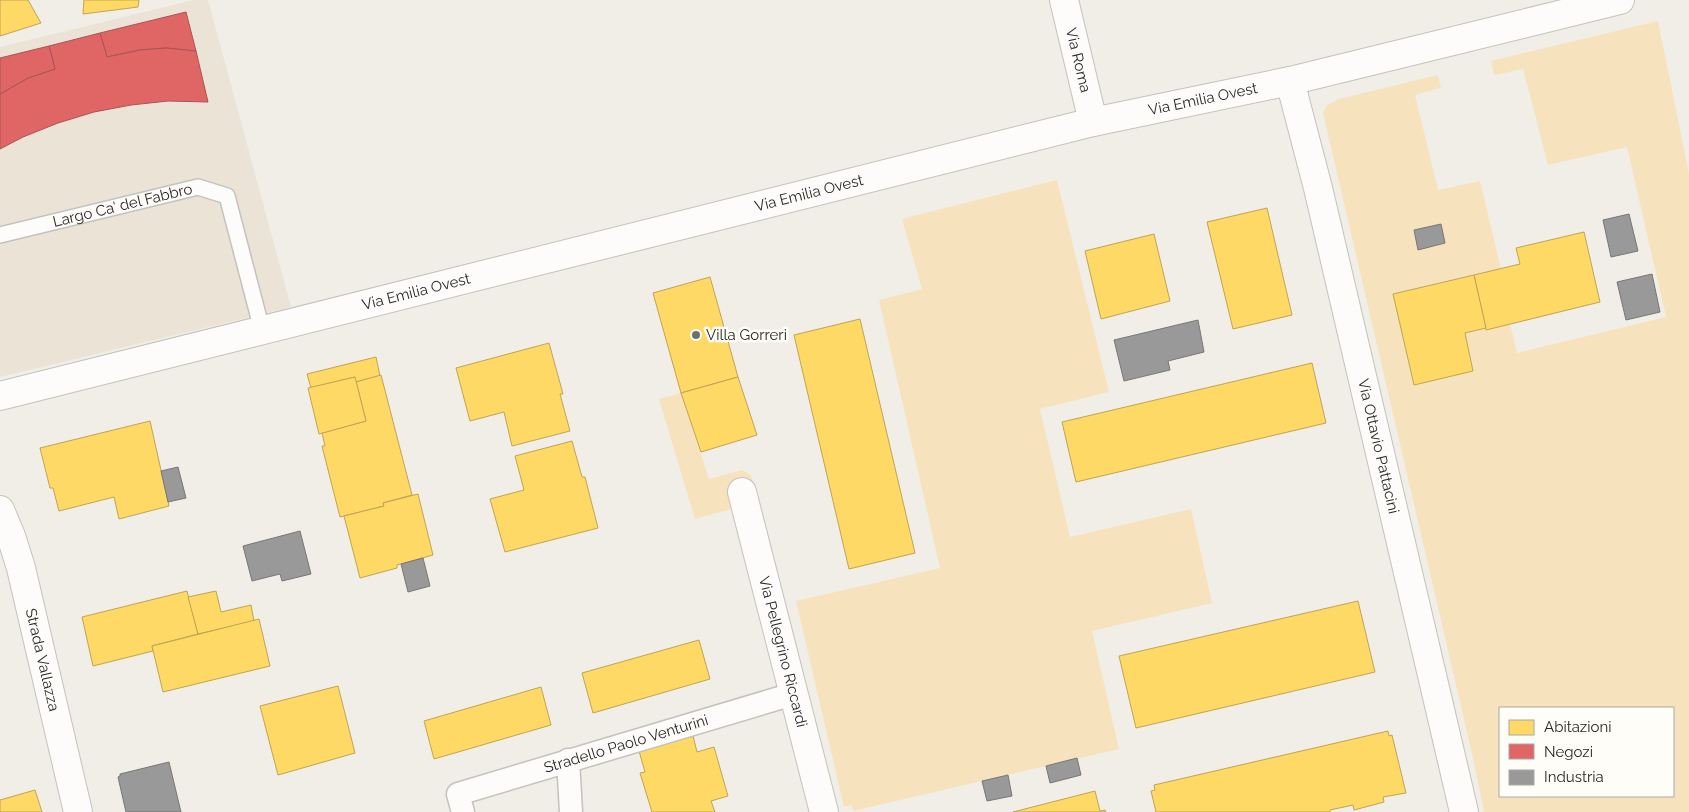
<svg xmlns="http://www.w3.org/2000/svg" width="1689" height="812" font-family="Raleway,sans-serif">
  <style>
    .built { fill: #eae3d6 }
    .green { fill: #f6e3be; fill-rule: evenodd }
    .homes { fill: #ffd966; stroke: #bfa452 }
    .shops { fill: #e06666; stroke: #aa5452 }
    .industry { fill: #999; stroke: #787776 }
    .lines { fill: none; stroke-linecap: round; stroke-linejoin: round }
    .service-casing { stroke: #c4c2bd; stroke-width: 18 }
    .pedestrian-casing { stroke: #c4c2bd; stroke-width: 25 }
    .minor-casing { stroke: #c4c2bd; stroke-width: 30 }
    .tertiary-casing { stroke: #c4c2bd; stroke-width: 30 }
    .service { stroke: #fdfcfb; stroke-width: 15 }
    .pedestrian { stroke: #fdfcfb; stroke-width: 22 }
    .minor { stroke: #fdfcfb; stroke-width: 28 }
    .tertiary { stroke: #fdfcfb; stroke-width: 28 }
    .poi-dot { fill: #706e68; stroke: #fffdf8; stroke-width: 2 }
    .labels { text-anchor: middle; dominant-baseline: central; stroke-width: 5; stroke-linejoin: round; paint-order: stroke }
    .street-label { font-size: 15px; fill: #2b2924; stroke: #fffdf8 }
    .poi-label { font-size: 15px; fill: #2b2924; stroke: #fffdf8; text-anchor: start }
  </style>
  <rect width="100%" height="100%" fill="#f1eee7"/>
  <polygon class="built" points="194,0 208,0 291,307 0,377 0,47"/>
  <g class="green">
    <path d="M1658 21 1689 174V812H1484L1473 758 1323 113 1327 105 1339 99 1438 75 1441 88 1415 95 1438 190 1480 181 1501 269 1394 294 1414 385 1472 371 1465 333 1510 324 1517 353 1666 317 1627 147 1548 165 1523 69 1494 75 1491 61ZM1500 708H1673V796H1500Z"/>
    <polygon points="1057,180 1109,392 1040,409 1070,537 1191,509 1212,603 1092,631 1119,749 853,811 852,805 844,807 796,601 940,568 879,300 922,289 902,219"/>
    <polygon points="681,393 709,479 742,470 751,475 758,502 695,519 659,399"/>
  </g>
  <g class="homes">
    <polygon points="0,0 28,0 41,23 0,36"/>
    <polygon points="84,0 139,0 138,7 83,14"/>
    <polygon points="1267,208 1292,315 1233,329 1207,222"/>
    <polygon points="1584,232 1600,302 1486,330 1474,275 1520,264 1516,248"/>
    <polygon points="1154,234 1170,301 1101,319 1085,251"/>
    <polygon points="1474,275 1486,328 1465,333 1473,371 1414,385 1393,294"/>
    <polygon points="710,277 738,377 681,393 653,293"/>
    <polygon points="860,319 915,553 849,569 794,335"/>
    <polygon points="549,343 563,394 560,394 570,431 512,446 504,412 470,421 456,368"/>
    <polygon points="376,357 380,376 356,382 355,377 311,388 307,374"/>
    <polygon points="1312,363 1326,423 1076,482 1062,422"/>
    <polygon points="381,375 412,495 383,503 384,506 340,517 322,446 325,446 322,433 366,421 356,382"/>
    <polygon points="355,377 366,421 319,434 308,388"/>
    <polygon points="738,377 757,435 701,452 681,393"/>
    <polygon points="150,421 169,506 119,519 114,497 59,511 53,488 50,488 40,448"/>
    <polygon points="572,441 582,477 585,477 598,528 505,552 490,499 524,490 515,456"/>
    <polygon points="418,494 433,555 397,565 397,568 360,578 344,516 384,506 383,503"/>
    <polygon points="187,591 198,634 152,646 153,651 93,666 82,617"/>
    <polygon points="216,591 221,612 251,605 254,621 198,634 188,597"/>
    <polygon points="1358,601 1375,672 1136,728 1119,656"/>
    <polygon points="259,619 270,666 163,692 152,646"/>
    <polygon points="699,640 710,679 593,713 582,673"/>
    <polygon points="338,686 355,753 278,775 260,706"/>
    <polygon points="541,687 551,725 434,759 424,721"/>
    <polygon points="1388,731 1389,736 1392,735 1406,793 1383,797 1384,802 1354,810 1353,805 1330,810 1330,812 1156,812 1151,791 1155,790 1154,785"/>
    <polygon points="693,736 697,752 714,747 728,796 711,801 715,812 652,812 640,773 645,772 639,751"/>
    <polygon points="35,790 42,812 0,812 0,800"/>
    <polygon points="1095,791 1100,811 1105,810 1106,812 1013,812"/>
  </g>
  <g class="shops">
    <polygon points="186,12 196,51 166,48 140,50 107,57 100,33"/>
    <polygon points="100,33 107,57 140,50 166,48 196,51 208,102 168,101 131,105 94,112 58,123 23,137 0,149 0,94 28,78 55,69 49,46"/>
    <polygon points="49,46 55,69 28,78 0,94 0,58"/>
  </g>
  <g class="industry">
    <polygon points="1629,214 1638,251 1611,257 1603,220"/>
    <polygon points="1441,224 1445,243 1418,250 1414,230"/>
    <polygon points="1652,274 1660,312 1626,320 1617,282"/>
    <polygon points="1198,320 1204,352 1168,361 1170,370 1124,381 1114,340"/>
    <polygon points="178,467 186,498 168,502 161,471"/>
    <polygon points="300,531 311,574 282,581 280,574 252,581 243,546"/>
    <polygon points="423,558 430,586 408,592 401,564"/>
    <polygon points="1077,758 1081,775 1050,783 1046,766"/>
    <polygon points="169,762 181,812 126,812 118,777 120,776 120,774"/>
    <polygon points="1008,775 1012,796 987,801 982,781"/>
  </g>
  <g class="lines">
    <g class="service-casing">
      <g id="service">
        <path id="s1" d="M0 235 198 187 227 196 262 330"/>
      </g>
    </g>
    <g class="pedestrian-casing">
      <g id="pedestrian">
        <polyline points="568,760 571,812"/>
        <path id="s2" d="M463 812 458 794 793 694"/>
      </g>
    </g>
    <g class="minor-casing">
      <g id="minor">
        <path id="s3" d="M1064 0 1093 122"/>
        <path id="s4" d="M1290 81 1318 188 1464 812"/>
        <path id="s5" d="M742 492 824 812"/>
      </g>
    </g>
    <g class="tertiary-casing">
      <g id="tertiary">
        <path id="s6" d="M0 396 1093 122 1290 81 1620 0"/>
        <path id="s7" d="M0 510 11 536 21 568 78 812"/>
      </g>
    </g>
    <use href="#service" class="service"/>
    <use href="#pedestrian" class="pedestrian"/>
    <use href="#minor" class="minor"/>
    <use href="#tertiary" class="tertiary"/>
  </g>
  <circle class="poi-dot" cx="696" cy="335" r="5"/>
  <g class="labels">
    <g class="street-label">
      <text stroke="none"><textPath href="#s3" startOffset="62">Via Roma</textPath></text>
      <text stroke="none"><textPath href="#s6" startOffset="1239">Via Emilia Ovest</textPath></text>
      <text stroke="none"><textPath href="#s6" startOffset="834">Via Emilia Ovest</textPath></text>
      <text stroke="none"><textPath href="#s1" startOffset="126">Largo Ca' del Fabbro</textPath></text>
      <text stroke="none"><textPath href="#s6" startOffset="429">Via Emilia Ovest</textPath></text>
      <text stroke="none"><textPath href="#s4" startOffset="376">Via Ottavio Pattacini</textPath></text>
      <text stroke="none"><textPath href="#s5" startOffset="165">Via Pellegrino Riccardi</textPath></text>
      <text stroke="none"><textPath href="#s7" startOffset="156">Strada Vallazza</textPath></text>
      <text stroke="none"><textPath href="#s2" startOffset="194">Stradello Paolo Venturini</textPath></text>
    </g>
    <g class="poi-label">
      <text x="706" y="335">Villa Gorreri</text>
    </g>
  </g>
  <rect x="1499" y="707" width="175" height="90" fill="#fffdf8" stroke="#aaa8a3"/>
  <rect x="1509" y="720" width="25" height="15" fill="#ffd966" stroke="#aaa8a3"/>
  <text x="1544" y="732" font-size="15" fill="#2b2924">Abitazioni</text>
  <rect x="1509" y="744" width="25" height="15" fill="#e06666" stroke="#aaa8a3"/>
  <text x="1544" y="757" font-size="15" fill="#2b2924">Negozi</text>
  <rect x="1509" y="770" width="25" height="15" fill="#999999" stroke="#aaa8a3"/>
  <text x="1544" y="782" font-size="15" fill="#2b2924">Industria</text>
</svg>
